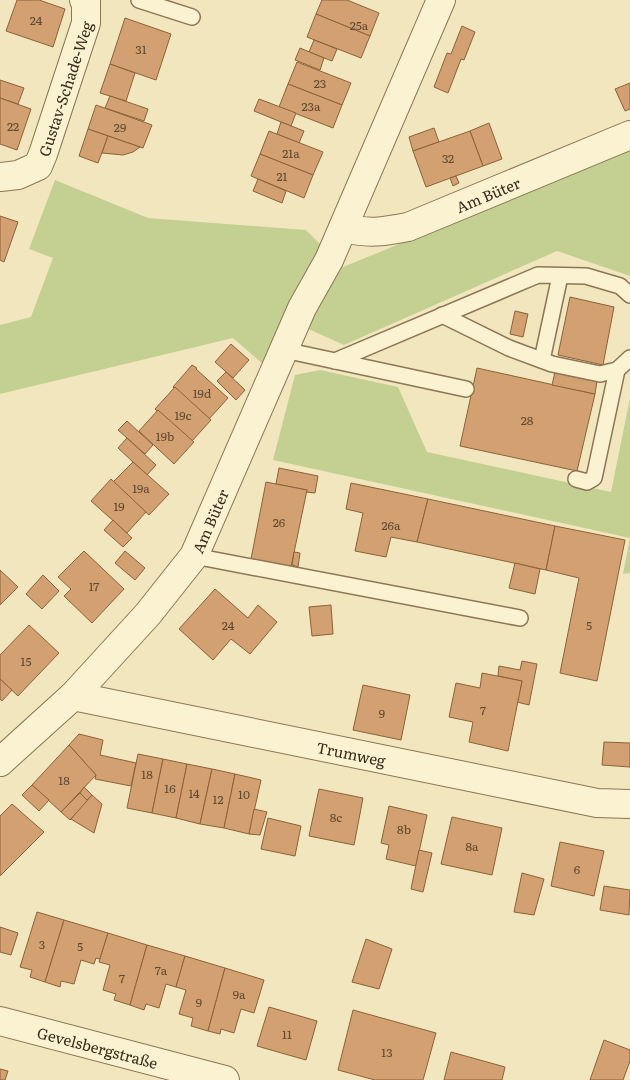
<svg xmlns="http://www.w3.org/2000/svg" width="630" height="1080" font-family="Literata,serif">
  <style>
    .green { fill: #c4d091 }
    .building { fill: #d3a171; stroke: #8c6139 }
    .lines { fill: none; stroke-linecap: round; stroke-linejoin: round }
    .service-casing { stroke: #8b7655; stroke-width: 18 }
    .minor-casing { stroke: #8b7655; stroke-width: 30 }
    .service { stroke: #fbf2d2; stroke-width: 15 }
    .minor { stroke: #fbf2d2; stroke-width: 28 }
    .labels { text-anchor: middle; dominant-baseline: central; stroke-width: 5; stroke-linejoin: round; paint-order: stroke }
    .number-label { font-size: 12px; fill: #604930 }
    .street-label { font-size: 15px; fill: #392c1b; stroke: #f8efce }
  </style>
  <rect width="100%" height="100%" fill="#f1e6be"/>
  <g class="green">
    <polygon points="630,150 630,276 557,251 344,345 286,319 263,364 233,338 0,394 0,325 31,317 53,258 29,249 55,180 148,218 306,230 343,267"/>
    <polygon points="320,370 398,387 427,452 611,492 630,398 630,538 273,460 295,375"/>
    <polygon points="630,538 630,573 623,574"/>
  </g>
  <g class="building">
    <polygon points="17,0 39,0 65,9 53,47 6,31"/>
    <polygon points="322,0 347,0 379,13 370,36 316,14"/>
    <polygon points="316,14 370,36 361,58 307,37"/>
    <polygon points="125,18 171,34 156,80 110,64"/>
    <polygon points="462,26 475,32 464,60 461,59 448,93 434,87 447,53 451,54"/>
    <polygon points="314,40 337,49 332,61 309,52"/>
    <polygon points="300,48 324,58 320,70 295,60"/>
    <polygon points="297,62 351,83 342,105 288,84"/>
    <polygon points="110,64 135,73 126,101 100,93"/>
    <polygon points="0,80 24,88 18,104 0,98"/>
    <polygon points="630,83 630,109 625,111 615,89"/>
    <polygon points="288,84 342,105 333,128 279,107"/>
    <polygon points="110,96 148,109 144,121 105,108"/>
    <polygon points="0,98 31,109 17,150 0,144"/>
    <polygon points="259,99 296,113 291,126 254,111"/>
    <polygon points="96,105 152,125 143,148 88,129"/>
    <polygon points="281,122 304,131 299,143 277,134"/>
    <polygon points="489,123 502,159 483,166 470,131"/>
    <polygon points="434,128 439,142 413,151 409,137"/>
    <polygon points="88,129 108,136 98,163 79,156"/>
    <polygon points="269,131 323,152 313,175 260,154"/>
    <polygon points="470,131 483,166 426,187 413,151"/>
    <polygon points="108,136 140,147 133,152 123,155 102,153"/>
    <polygon points="260,154 313,175 304,198 251,176"/>
    <polygon points="456,176 459,183 453,186 450,178"/>
    <polygon points="258,179 286,191 282,203 253,191"/>
    <polygon points="0,216 18,222 4,262 0,260"/>
    <polygon points="570,297 614,307 603,365 558,355"/>
    <polygon points="515,311 528,314 523,337 510,334"/>
    <polygon points="231,344 249,360 233,378 215,362"/>
    <polygon points="192,365 197,368 196,369 228,398 209,419 173,387"/>
    <polygon points="477,368 595,394 577,471 460,446"/>
    <polygon points="226,372 245,390 236,400 217,381"/>
    <polygon points="555,372 597,381 595,394 552,385"/>
    <polygon points="175,387 211,420 192,441 155,409"/>
    <polygon points="158,410 194,442 174,464 139,431"/>
    <polygon points="127,421 153,445 145,454 118,430"/>
    <polygon points="127,438 156,465 147,475 118,448"/>
    <polygon points="133,462 169,494 149,515 113,482"/>
    <polygon points="279,468 318,476 315,493 306,492 307,490 276,484"/>
    <polygon points="111,479 146,512 127,533 91,501"/>
    <polygon points="266,482 307,490 291,567 251,559"/>
    <polygon points="351,483 428,499 417,542 391,537 386,557 355,551 363,513 346,509"/>
    <polygon points="428,499 555,526 546,570 417,542"/>
    <polygon points="113,520 132,538 123,547 104,530"/>
    <polygon points="555,526 625,540 597,681 560,673 579,578 546,570"/>
    <polygon points="84,551 124,589 92,623 64,596 71,589 58,577"/>
    <polygon points="125,551 145,568 135,580 115,563"/>
    <polygon points="294,552 300,553 298,567 292,565"/>
    <polygon points="515,563 540,569 535,594 509,588"/>
    <polygon points="0,570 18,587 0,605"/>
    <polygon points="43,575 59,591 42,609 26,594"/>
    <polygon points="215,589 248,618 258,605 277,622 250,654 231,639 213,660 179,629"/>
    <polygon points="331,605 333,634 312,636 309,607"/>
    <polygon points="29,625 59,653 18,696 0,679 0,655"/>
    <polygon points="522,661 537,664 529,705 517,702 522,681 498,676 499,666 520,670"/>
    <polygon points="482,673 522,681 508,751 469,742 473,722 449,717 456,683 480,688"/>
    <polygon points="0,679 12,690 2,701 0,699"/>
    <polygon points="363,685 410,695 401,740 353,730"/>
    <polygon points="79,734 103,740 100,755 136,763 131,786 95,779 96,775 69,745"/>
    <polygon points="604,742 630,743 630,767 602,765"/>
    <polygon points="69,745 96,775 61,812 32,785"/>
    <polygon points="138,754 163,759 152,813 127,808"/>
    <polygon points="163,759 187,764 176,818 152,813"/>
    <polygon points="187,764 212,769 200,824 176,818"/>
    <polygon points="212,769 235,774 224,828 200,824"/>
    <polygon points="235,774 261,780 249,834 224,828"/>
    <polygon points="32,785 49,800 39,811 22,795"/>
    <polygon points="84,787 92,795 87,800 80,793"/>
    <polygon points="319,789 363,798 354,845 309,836"/>
    <polygon points="80,793 88,801 70,820 61,812"/>
    <polygon points="92,795 102,804 94,833 71,819"/>
    <polygon points="12,804 44,832 0,876 0,816"/>
    <polygon points="389,806 427,815 416,866 386,859 389,845 381,843"/>
    <polygon points="254,809 267,812 260,835 249,834"/>
    <polygon points="452,817 502,828 492,875 441,864"/>
    <polygon points="268,818 301,826 295,856 261,849"/>
    <polygon points="560,842 604,851 594,896 551,886"/>
    <polygon points="419,850 432,853 423,892 411,889"/>
    <polygon points="522,873 544,879 534,915 514,912"/>
    <polygon points="604,886 630,890 629,915 600,910"/>
    <polygon points="37,912 64,920 45,982 30,977 32,970 20,967"/>
    <polygon points="64,920 108,933 100,959 96,958 94,964 81,960 74,984 61,981 60,987 45,982"/>
    <polygon points="0,927 18,933 11,955 0,952"/>
    <polygon points="108,933 147,945 130,1005 114,1000 116,994 103,990 110,965 99,962"/>
    <polygon points="366,939 392,949 379,989 352,982"/>
    <polygon points="147,945 185,956 176,987 166,984 159,1008 146,1004 144,1010 130,1005"/>
    <polygon points="185,956 225,968 208,1031 191,1026 193,1018 179,1014 186,990 176,987"/>
    <polygon points="225,968 264,980 254,1013 241,1009 234,1033 221,1029 220,1034 208,1031"/>
    <polygon points="269,1007 317,1021 306,1060 257,1046"/>
    <polygon points="353,1010 436,1033 423,1080 375,1080 338,1070"/>
    <polygon points="604,1040 630,1050 630,1061 623,1080 590,1080"/>
    <polygon points="451,1052 505,1067 502,1080 444,1080"/>
    <polygon points="0,1069 8,1071 5,1080 0,1080"/>
  </g>
  <g class="lines">
    <g class="service-casing">
      <g id="service">
        <polyline points="139,0 192,17"/>
        <polyline points="442,315 509,348 552,364 600,374 617,370 630,358"/>
        <polyline points="284,350 466,389"/>
        <polyline points="542,360 560,276"/>
        <polyline points="335,361 538,275 586,276 620,286 630,295"/>
        <polyline points="576,479 587,482 594,478 617,370"/>
        <polyline points="194,556 520,618"/>
      </g>
    </g>
    <g class="minor-casing">
      <g id="minor">
        <path id="s1" d="M0 177 18 175 38 166 43 154 86 23V2L84 0"/>
        <path id="s2" d="M343 228C369 234 382 232 408 227L630 135"/>
        <path id="s3" d="M73 696 597 803 630 804"/>
        <path id="s4" d="M0 762 73 696 148 614 194 556 302 308 329 260 441 0"/>
        <path id="s5" d="M0 1021 225 1080"/>
      </g>
    </g>
    <use href="#service" class="service"/>
    <use href="#minor" class="minor"/>
  </g>
  <g class="labels">
    <g class="number-label">
      <text x="36" y="20">24</text>
      <text x="359" y="25">25a</text>
      <text x="141" y="49">31</text>
      <text x="320" y="83">23</text>
      <text x="311" y="106">23a</text>
      <text x="13" y="126">22</text>
      <text x="120" y="127">29</text>
      <text x="291" y="153">21a</text>
      <text x="448" y="158">32</text>
      <text x="282" y="176">21</text>
      <text x="202" y="393">19d</text>
      <text x="183" y="415">19c</text>
      <text x="527" y="420">28</text>
      <text x="165" y="436">19b</text>
      <text x="141" y="488">19a</text>
      <text x="119" y="506">19</text>
      <text x="279" y="522">26</text>
      <text x="391" y="525">26a</text>
      <text x="94" y="586">17</text>
      <text x="228" y="625">24</text>
      <text x="589" y="625">5</text>
      <text x="26" y="661">15</text>
      <text x="483" y="710">7</text>
      <text x="382" y="713">9</text>
      <text x="147" y="774">18</text>
      <text x="64" y="780">18</text>
      <text x="170" y="788">16</text>
      <text x="194" y="793">14</text>
      <text x="244" y="794">10</text>
      <text x="218" y="799">12</text>
      <text x="336" y="817">8c</text>
      <text x="404" y="829">8b</text>
      <text x="472" y="846">8a</text>
      <text x="577" y="869">6</text>
      <text x="42" y="944">3</text>
      <text x="80" y="946">5</text>
      <text x="161" y="970">7a</text>
      <text x="122" y="978">7</text>
      <text x="239" y="994">9a</text>
      <text x="199" y="1002">9</text>
      <text x="287" y="1034">11</text>
      <text x="387" y="1052">13</text>
    </g>
    <g class="street-label">
      <text stroke="none"><textPath href="#s1" startOffset="122">Gustav-Schade-Weg</textPath></text>
      <text stroke="none"><textPath href="#s2" startOffset="152">Am Büter</textPath></text>
      <text stroke="none"><textPath href="#s4" startOffset="322">Am Büter</textPath></text>
      <text stroke="none"><textPath href="#s3" startOffset="284">Trumweg</textPath></text>
      <text stroke="none"><textPath href="#s5" startOffset="101">Gevelsbergstraße</textPath></text>
    </g>
  </g>
</svg>
